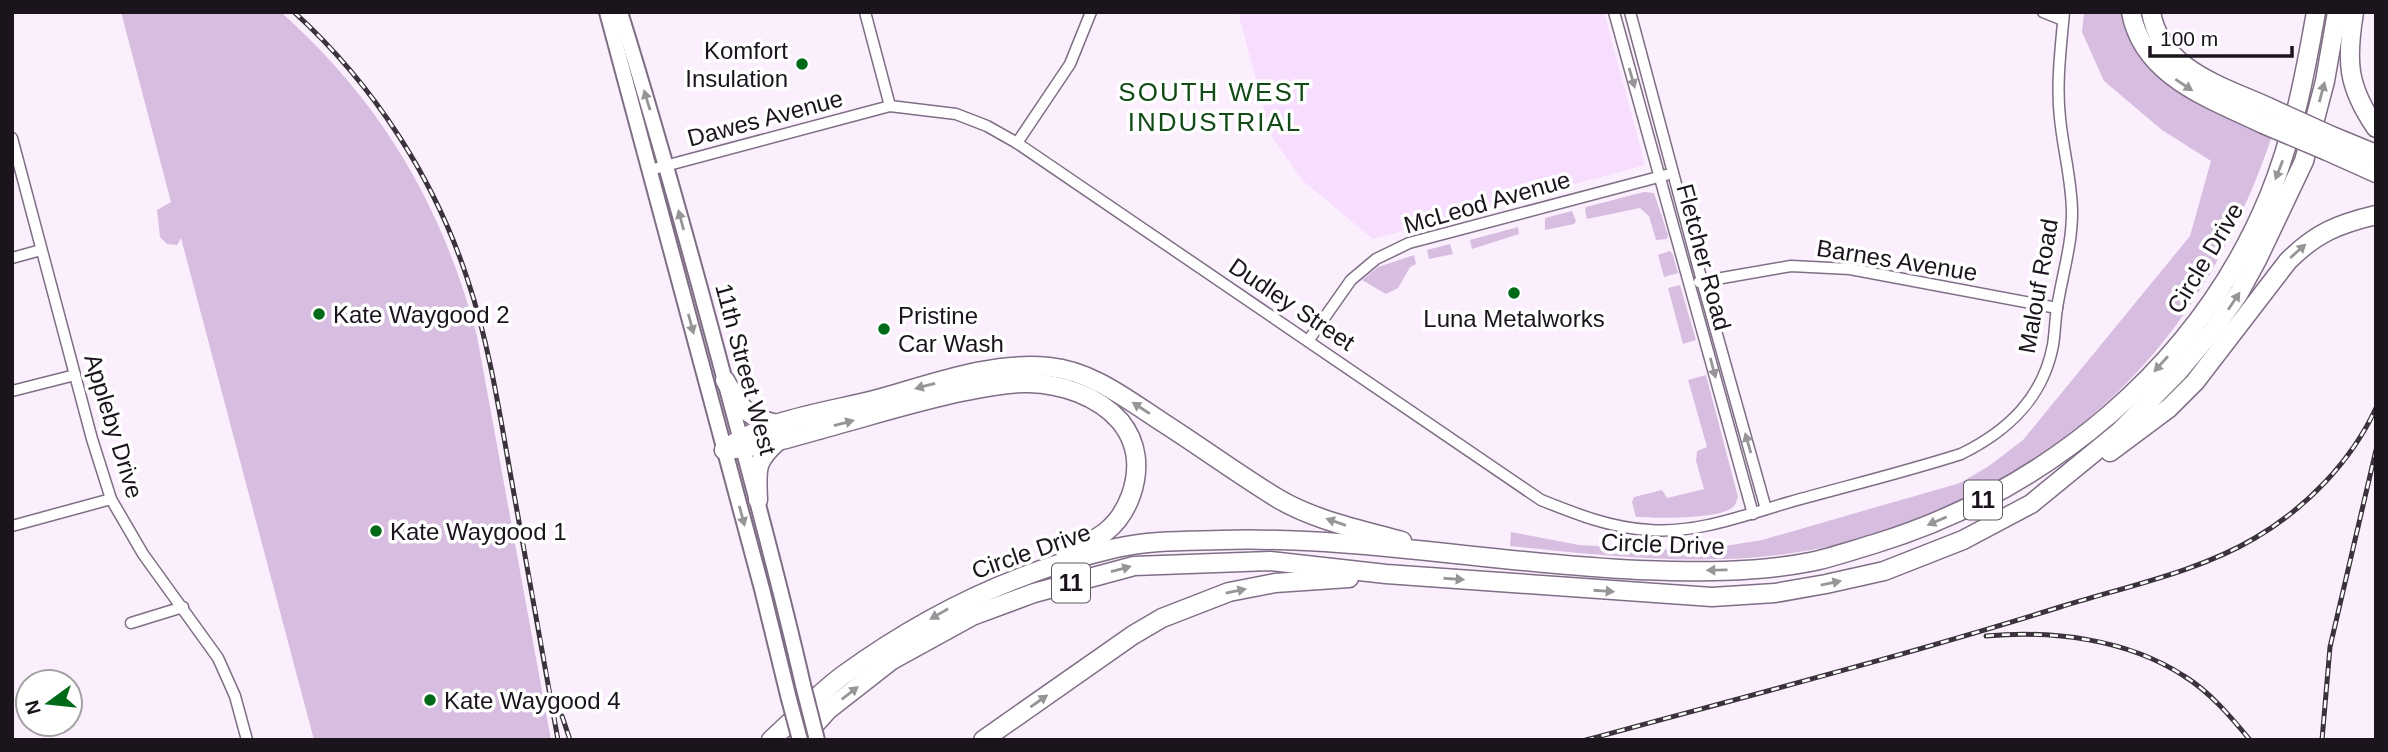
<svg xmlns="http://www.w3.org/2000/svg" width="2388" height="752" font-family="Helvetica,sans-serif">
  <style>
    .built { fill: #f7deff }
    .green { fill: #d7bddf }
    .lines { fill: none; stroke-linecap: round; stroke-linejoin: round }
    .street-casing { stroke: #7f6e85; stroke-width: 13 }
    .secondary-casing { stroke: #7f6e85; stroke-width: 18 }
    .highway-casing { stroke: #7f6e85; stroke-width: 21 }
    .street { stroke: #fff; stroke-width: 10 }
    .secondary { stroke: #fff; stroke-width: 14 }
    .highway { stroke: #fff; stroke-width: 18 }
    .rail-casing { stroke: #3a333c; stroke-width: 5 }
    .rail { stroke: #fff; stroke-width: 2.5; stroke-dasharray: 8; stroke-linecap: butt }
    .secondary-bridge-casing { stroke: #7f6e85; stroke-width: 18; stroke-linecap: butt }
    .highway-bridge-casing { stroke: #7f6e85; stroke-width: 21; stroke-linecap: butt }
    .secondary-bridge { stroke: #fff; stroke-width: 14 }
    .highway-bridge { stroke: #fff; stroke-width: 18 }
    .oneway { fill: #989599 }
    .poi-dot { fill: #006a18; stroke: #fff; stroke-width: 2.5 }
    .labels { text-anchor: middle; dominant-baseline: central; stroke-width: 7; stroke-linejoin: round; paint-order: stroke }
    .shield { fill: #fff; stroke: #5f5a61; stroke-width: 2 }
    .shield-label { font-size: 23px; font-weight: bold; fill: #1b141d }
    .poi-label { font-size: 24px; fill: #1b141d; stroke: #fff; text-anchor: start }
    .street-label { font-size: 24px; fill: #1b141d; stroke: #fff }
    .neighbourhood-label { font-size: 26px; letter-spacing: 2px; fill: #124b18; stroke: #fff }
  </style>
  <rect width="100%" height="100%" fill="#fbeffe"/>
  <polygon class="built" points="1238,12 1604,12 1645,165 1373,239 1303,181 1271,136"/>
  <g class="green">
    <path d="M121 12H281C383 104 442 205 477 336L551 740H314L181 238 177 245 167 244 160 237 157 210 171 202Z"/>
    <path d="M2084 12H2122C2140 88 2208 107 2272 136 2249 204 2217 270 2174 328 2075 460 1911 547 1748 558 1668 563 1589 554 1510 546L1511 532 1579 545 1694 551 1762 540 1960 483 1989 466 2023 440 2190 236 2211 161 2162 130 2104 81 2082 32Z"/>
    <polygon points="1644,192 1654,193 1668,235 1667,239 1656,240 1649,216 1640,208 1587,219 1585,210 1586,207"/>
    <polygon points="1572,211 1576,221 1574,224 1545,230 1545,218"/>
    <polygon points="1518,227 1519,234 1472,249 1470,240"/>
    <polygon points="1450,244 1453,254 1429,259 1427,250"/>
    <polygon points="1670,251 1673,255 1678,273 1664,277 1658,255"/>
    <polygon points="1414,255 1416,264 1410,267 1398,288 1386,294 1362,280 1378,267"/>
    <polygon points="1680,285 1696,340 1683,344 1668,288"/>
    <path d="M1706 375 1738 497C1736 501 1737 503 1733 507 1718 520 1656 518 1636 517L1632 502 1634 497 1662 490 1667 498 1704 489 1696 461 1697 451 1707 447 1688 380Z"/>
  </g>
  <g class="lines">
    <g class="street-casing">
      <g id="street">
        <polyline points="865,12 890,106"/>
        <polyline points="1614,12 1753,514"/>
        <polyline points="1630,12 1702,281 1766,509"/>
        <polyline points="2043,12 2063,20"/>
        <polyline points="12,138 92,439 111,499 143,554 218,658 235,696 247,740"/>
        <polyline points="1017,143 1070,64 1091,12"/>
        <path d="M650 170 890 106 956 114 987 126 1017 143 1541 500C1576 514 1611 528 1649 530 1696 534 1745 515 1790 502 1847 486 1905 472 1961 454 2008 431 2043 398 2053 345 2055 333 2055 320 2057 308 2062 276 2072 245 2072 213 2072 181 2063 150 2060 118 2056 84 2061 47 2064 12"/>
        <polyline points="12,258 41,250"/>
        <polyline points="1699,282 1791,266 1850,269 2057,308"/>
        <polyline points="1308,341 1351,280 1376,259 1409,243 1666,175"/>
        <polyline points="12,391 75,375"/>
        <polyline points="12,526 111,499"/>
        <polyline points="131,623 183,607"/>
      </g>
    </g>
    <g class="secondary-casing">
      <g id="secondary">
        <polyline points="607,12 762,589 789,699"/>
        <path d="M620 12C658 134 692 257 725 381 752 482 780 583 803 685"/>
      </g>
    </g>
    <g class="highway-casing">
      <g id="highway">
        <path d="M2131 12C2143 77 2211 99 2263 124"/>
        <path d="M2151 12C2161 70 2222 86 2268 107"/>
        <path d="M2354 12C2346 61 2347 86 2376 128"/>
        <polyline points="2332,136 2376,154"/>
        <polyline points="2327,151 2376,173"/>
        <path d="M725 380C740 408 746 417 777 424"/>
        <path d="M724 450C762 420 827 412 874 400 930 385 990 361 1049 367 1092 371 1128 400 1162 422 1201 447 1238 474 1277 498 1313 520 1362 530 1402 541"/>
        <path d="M724 450C756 448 787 439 818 430 867 417 916 401 966 391 987 387 1009 382 1029 383 1062 384 1098 396 1120 421 1138 443 1140 469 1131 495 1119 529 1097 540 1066 553"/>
        <path d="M2110 452 2169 408 2195 382 2288 261C2316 233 2338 224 2376 215"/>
        <path d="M758 500C757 470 754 462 778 441"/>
        <path d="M771 740C794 719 817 695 842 676 924 616 1017 571 1116 548 1151 540 1186 541 1221 540 1361 536 1499 564 1639 570 1696 572 1754 573 1810 562 1831 558 1853 550 1874 544 2047 491 2199 366 2269 196 2293 137 2305 75 2316 12"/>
        <polyline points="801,740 828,710 892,660 972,616 1034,593 1134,566 1270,561 1386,574 1712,597 1775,593 1826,584 1884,571 1963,540 2031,504 2119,432 2178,372 2214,329 2239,293 2257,260 2304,161 2325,81 2337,12"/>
        <polyline points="983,740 1133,635 1162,618 1229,592 1275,583 1349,578"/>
      </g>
    </g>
    <use href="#street" class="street"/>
    <use href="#secondary" class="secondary"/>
    <use href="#highway" class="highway"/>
    <g class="rail-casing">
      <g id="rail">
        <path d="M294 12C374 85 435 179 468 281 491 350 501 423 514 494 529 576 544 658 558 740"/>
        <path d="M1986 636C2053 630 2127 639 2184 676 2210 692 2231 717 2250 740"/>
        <polyline points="562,716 570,740"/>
        <path d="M1586 740C1744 697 1903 656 2060 607 2124 587 2198 572 2255 538 2306 508 2351 462 2376 408"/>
        <polyline points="2322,740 2330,647 2376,450"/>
      </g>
    </g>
    <use href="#rail" class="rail"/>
    <g class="secondary-bridge-casing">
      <g id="secondary-bridge">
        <polyline points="803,685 817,740"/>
        <polyline points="789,699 800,740"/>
      </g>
    </g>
    <g class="highway-bridge-casing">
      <g id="highway-bridge">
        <polyline points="2268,107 2332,136"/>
        <polyline points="2263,124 2327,151"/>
      </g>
    </g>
    <use href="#secondary-bridge" class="secondary-bridge"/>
    <use href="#highway-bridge" class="highway-bridge"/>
  </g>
  <defs><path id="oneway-solid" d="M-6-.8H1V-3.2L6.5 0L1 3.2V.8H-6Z" transform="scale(1.75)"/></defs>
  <g class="oneway">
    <use href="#oneway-solid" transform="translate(1632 78) rotate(74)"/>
    <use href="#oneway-solid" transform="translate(2184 85) rotate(34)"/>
    <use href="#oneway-solid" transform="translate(2322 92) rotate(-75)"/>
    <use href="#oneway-solid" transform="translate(647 100) rotate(-107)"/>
    <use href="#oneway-solid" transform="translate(2279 170) rotate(111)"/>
    <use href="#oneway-solid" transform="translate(681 220) rotate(-105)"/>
    <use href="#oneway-solid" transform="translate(2298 251) rotate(-42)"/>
    <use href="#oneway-solid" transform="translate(2234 301) rotate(-56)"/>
    <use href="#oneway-solid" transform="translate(691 324) rotate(75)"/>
    <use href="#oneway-solid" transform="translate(2161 364) rotate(132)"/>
    <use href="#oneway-solid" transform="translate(1713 368) rotate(75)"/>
    <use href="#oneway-solid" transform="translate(925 386) rotate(165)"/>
    <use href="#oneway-solid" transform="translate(1141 408) rotate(-147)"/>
    <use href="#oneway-solid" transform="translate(844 423) rotate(-15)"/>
    <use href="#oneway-solid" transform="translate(1748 443) rotate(-106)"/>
    <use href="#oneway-solid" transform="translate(742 516) rotate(75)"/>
    <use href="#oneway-solid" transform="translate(1937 521) rotate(157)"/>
    <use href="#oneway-solid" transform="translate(1336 522) rotate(-161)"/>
    <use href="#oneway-solid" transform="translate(1121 569) rotate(-15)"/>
    <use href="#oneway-solid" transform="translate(1717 570) rotate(179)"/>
    <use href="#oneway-solid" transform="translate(1454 579) rotate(4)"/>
    <use href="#oneway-solid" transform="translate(1831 583) rotate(-12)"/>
    <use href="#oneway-solid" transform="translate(1236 591) rotate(-12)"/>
    <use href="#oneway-solid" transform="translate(1604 591) rotate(4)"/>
    <use href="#oneway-solid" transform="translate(939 614) rotate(150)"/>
    <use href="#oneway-solid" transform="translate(850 693) rotate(-38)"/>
    <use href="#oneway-solid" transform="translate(1039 701) rotate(-35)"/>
  </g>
  <g class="poi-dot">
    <circle cx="802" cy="64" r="7"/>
    <circle cx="1514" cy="293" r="7"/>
    <circle cx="319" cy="314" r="7"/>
    <circle cx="884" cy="329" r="7"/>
    <circle cx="376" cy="531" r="7"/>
    <circle cx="430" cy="700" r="7"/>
  </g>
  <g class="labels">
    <g class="shield">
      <rect x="1964" y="480.5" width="38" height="39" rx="5"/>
      <rect x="1052" y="563.5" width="38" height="39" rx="5"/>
    </g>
    <g class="shield-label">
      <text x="1983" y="500">11</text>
      <text x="1071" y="583">11</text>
    </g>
    <g class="poi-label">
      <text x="788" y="50" text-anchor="end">Komfort<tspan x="788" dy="28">Insulation</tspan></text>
      <text x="333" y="314">Kate Waygood 2</text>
      <text x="898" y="315">Pristine<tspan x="898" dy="28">Car Wash</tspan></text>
      <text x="1514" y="318" text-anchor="middle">Luna Metalworks</text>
      <text x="390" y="531">Kate Waygood 1</text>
      <text x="444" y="700">Kate Waygood 4</text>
    </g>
    <g class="street-label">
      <text transform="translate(765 118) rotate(-15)">Dawes Avenue</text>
      <text transform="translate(1487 202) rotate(-16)">McLeod Avenue</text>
      <text transform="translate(1704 257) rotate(75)">Fletcher Road</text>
      <text transform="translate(2205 258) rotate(-59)">Circle Drive</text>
      <text transform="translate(1897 260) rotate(9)">Barnes Avenue</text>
      <text transform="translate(2038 286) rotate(-80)">Malouf Road</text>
      <text transform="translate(1292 304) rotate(34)">Dudley Street</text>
      <text transform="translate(746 369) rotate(75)">11th Street West</text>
      <text transform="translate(114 426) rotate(73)">Appleby Drive</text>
      <text transform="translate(1663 544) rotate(2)">Circle Drive</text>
      <text transform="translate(1031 551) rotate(-19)">Circle Drive</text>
    </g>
    <g class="neighbourhood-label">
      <text x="1215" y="92">SOUTH WEST<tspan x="1215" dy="30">INDUSTRIAL</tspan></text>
    </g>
  </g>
  <rect width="2388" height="752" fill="none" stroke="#1b141d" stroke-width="28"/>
  <g transform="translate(49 703) rotate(255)"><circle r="33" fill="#ffffff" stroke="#a4a1a5" stroke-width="2"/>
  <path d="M0-5L12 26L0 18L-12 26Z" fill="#006a18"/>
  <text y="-10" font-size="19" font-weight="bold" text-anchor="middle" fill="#1b141d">N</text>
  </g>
  <path d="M2150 46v10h142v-10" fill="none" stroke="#1b141d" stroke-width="3.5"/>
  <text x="2160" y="46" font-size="21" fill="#1b141d" stroke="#ffffff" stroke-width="5" paint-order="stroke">100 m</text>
</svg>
